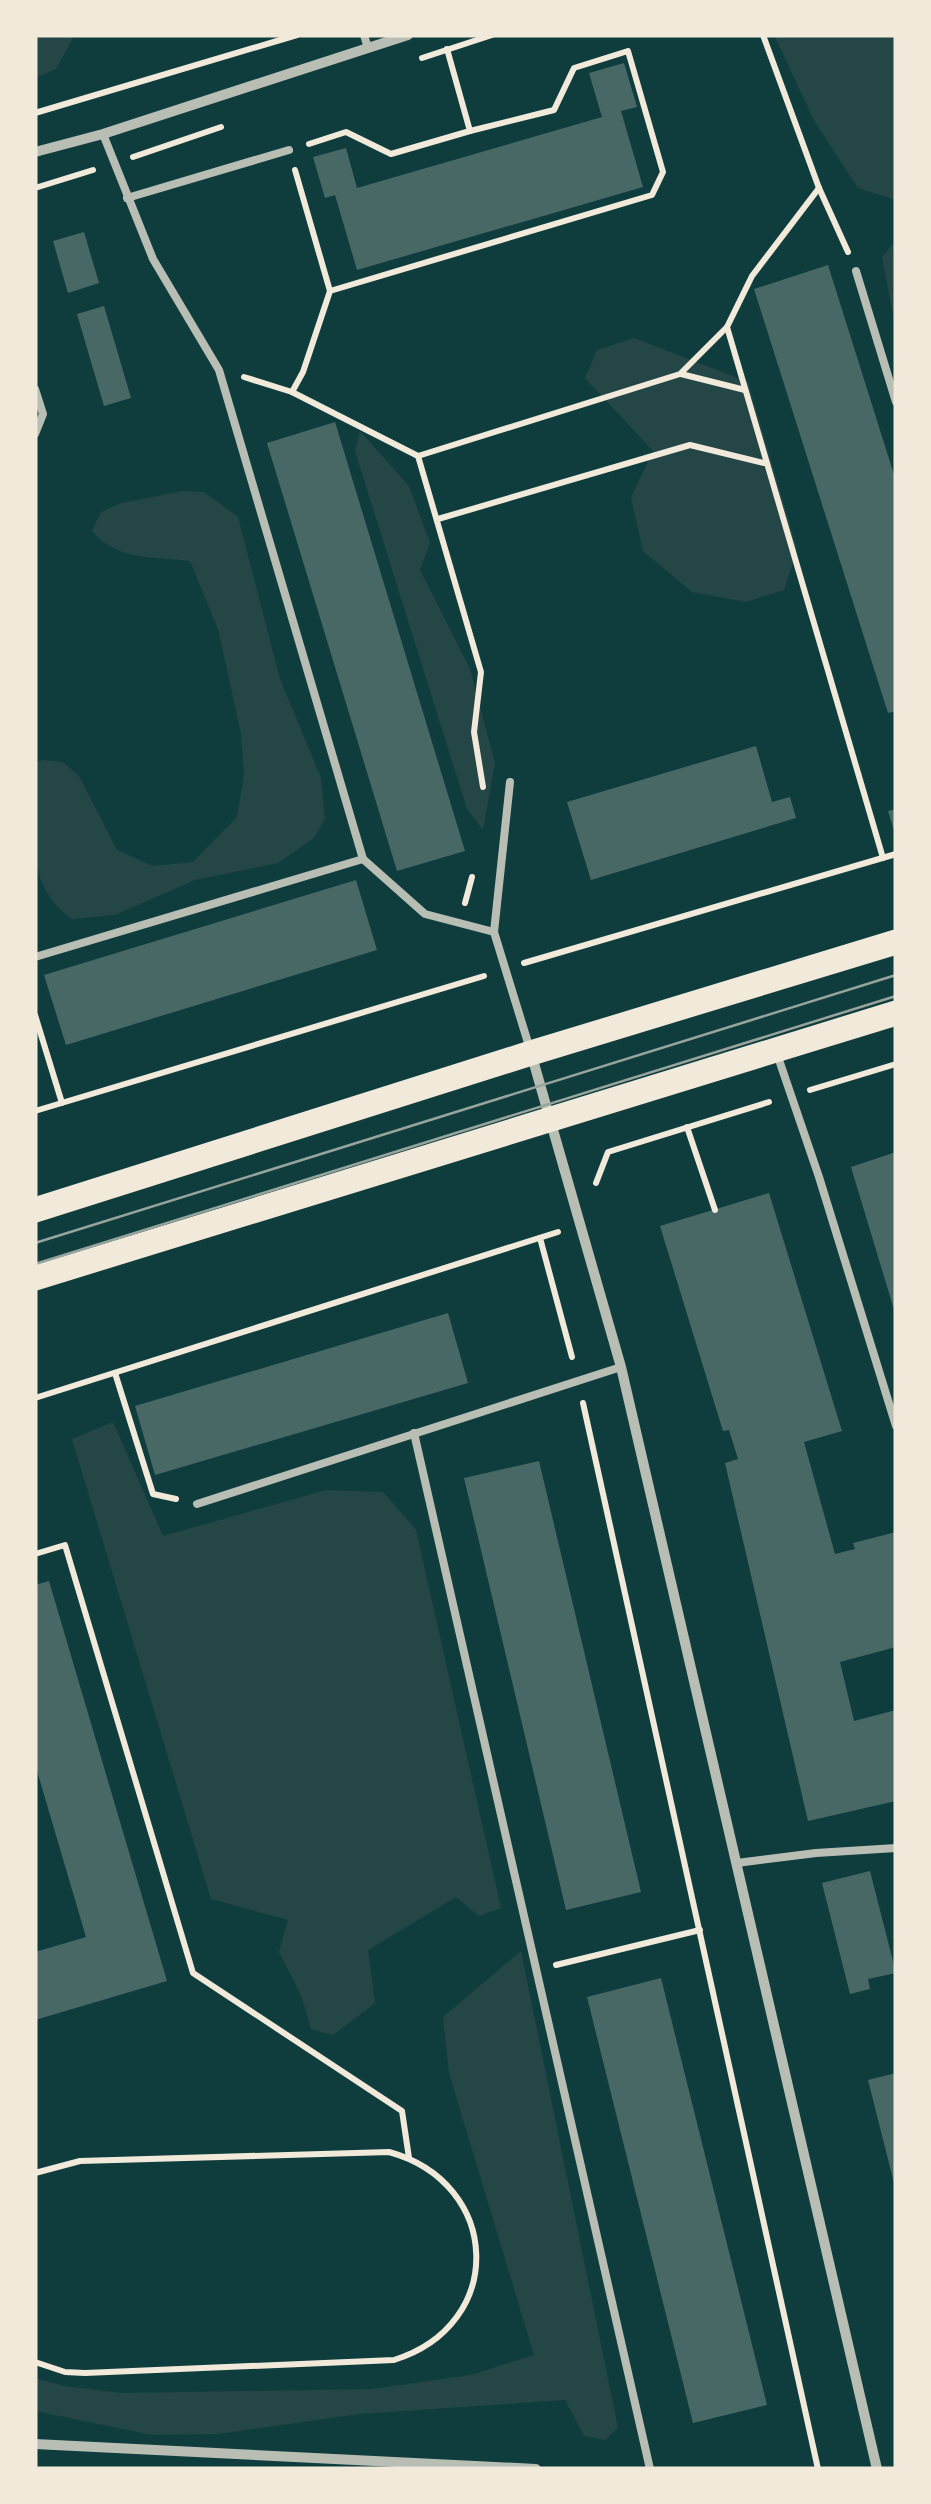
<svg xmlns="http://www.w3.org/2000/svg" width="931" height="2504" font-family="Ubuntu,sans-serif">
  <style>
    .green { fill: #244646 }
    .building { fill: #486865 }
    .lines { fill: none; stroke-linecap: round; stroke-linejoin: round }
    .path { stroke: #f1e9da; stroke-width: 6 }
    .service { stroke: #b8beb3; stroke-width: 8 }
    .minor { stroke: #b8beb3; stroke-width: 10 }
    .primary { stroke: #f1e9da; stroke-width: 25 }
    .tram { stroke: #97a49c; stroke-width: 2.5 }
  </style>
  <rect width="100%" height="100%" fill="#0f3d3e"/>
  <g class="green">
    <polygon points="35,35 74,36 56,69 35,78"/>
    <polygon points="774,35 896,35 896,200 858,188 815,122"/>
    <polygon points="896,241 896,330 882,257"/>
    <polygon points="634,338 748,382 797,549 784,590 746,602 692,592 643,551 631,497 653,451 585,378 597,350"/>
    <polygon points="360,431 409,486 430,543 420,570 470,669 495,763 483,830 467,809 355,451"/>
    <path d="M183 491 204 492 238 517 280 679 321 778 325 819 314 838 278 863 195 880 115 915 72 919C20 883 35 819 35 763L42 760 63 762 79 776 117 850 153 866 193 862 237 817 244 775 241 734 218 629 190 561C152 556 119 562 92 531L101 512 121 503Z"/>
    <polygon points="113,1422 163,1536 326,1490 383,1492 416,1530 501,1908 479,1916 456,1897 368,1950 375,2003 333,2035 311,2029 301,1995 279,1952 288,1920 211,1899 72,1439"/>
    <polygon points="521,1951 618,2428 605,2440 584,2436 565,2400 359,2414 218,2434 152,2435 35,2411 35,2378 64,2386 123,2393 373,2389 471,2375 534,2355 449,2073 443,2017"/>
  </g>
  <g class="building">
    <polygon points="624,63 637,107 621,111 643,187 357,270 335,195 325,198 313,157 346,148 357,188 602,117 589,73"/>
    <polygon points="84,232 99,283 68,293 53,241"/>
    <polygon points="828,265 896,481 896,711 888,713 754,289"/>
    <polygon points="104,306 131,398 104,406 77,314"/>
    <polygon points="335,422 465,851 397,871 267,443"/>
    <polygon points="756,746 772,802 790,797 796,818 591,880 567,802"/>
    <polygon points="896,809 896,834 895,834 888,811"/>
    <polygon points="356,880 377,950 66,1045 44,975"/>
    <polygon points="896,1152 896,1313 895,1313 851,1167"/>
    <polygon points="769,1193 842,1431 804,1442 835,1554 855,1549 853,1543 896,1532 896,1647 840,1662 854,1721 896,1710 896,1801 808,1821 725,1463 738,1459 729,1430 723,1431 660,1226"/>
    <polygon points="448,1313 468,1383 155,1475 135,1406"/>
    <polygon points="539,1461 641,1892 566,1910 464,1478"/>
    <polygon points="49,1581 167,1981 35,2020 35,1952 86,1937 35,1764 35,1585"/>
    <polygon points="870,1871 896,1973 868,1979 870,1989 850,1994 822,1883"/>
    <polygon points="661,1978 767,2405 693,2423 587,1997"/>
    <polygon points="896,2073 896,2186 895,2187 868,2080"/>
  </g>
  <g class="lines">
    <g class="path">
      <polyline points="763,35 819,188 848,252"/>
      <polyline points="422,58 492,35"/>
      <polyline points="35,113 297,35"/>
      <polyline points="309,144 346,132 391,154 470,131 447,49"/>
      <polyline points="133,157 221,127"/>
      <polyline points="35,188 93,170"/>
      <polyline points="819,188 752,276 727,327 883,858"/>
      <polyline points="330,291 652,195 663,172 628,51 574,68 554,110 470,131"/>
      <polyline points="681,374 745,390"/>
      <polyline points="244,377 292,392 418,456 481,672 474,732 483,787"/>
      <polyline points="292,392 303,372 330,291 295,170"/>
      <polyline points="418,456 680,374 727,327"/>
      <polyline points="438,519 690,445 764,463"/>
      <polyline points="465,903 472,877"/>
      <polyline points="524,963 896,854"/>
      <polyline points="35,1015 62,1103"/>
      <polyline points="810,1090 896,1064"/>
      <polyline points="35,1111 484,976"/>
      <polyline points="687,1127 715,1210"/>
      <polyline points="596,1183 608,1152 769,1102"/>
      <polyline points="540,1238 572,1357"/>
      <polyline points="115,1373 153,1494 176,1499"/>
      <polyline points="35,1398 558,1232"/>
      <polyline points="583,1403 818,2469"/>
      <polyline points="35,1554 65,1545 193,1973 402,2111 409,2158"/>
      <polyline points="556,1965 700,1930"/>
      <path d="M35 2173 80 2161 389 2152C502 2183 507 2325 394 2360L85 2373 65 2372 35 2362"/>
    </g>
    <g class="service">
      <polyline points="364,35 368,48"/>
      <polyline points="103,134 153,259 219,370 363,859 425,914 494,932"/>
      <polyline points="127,198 289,150"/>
      <polyline points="856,271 896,402"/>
      <polyline points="35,389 43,414 35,434"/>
      <polyline points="510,782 494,932 529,1046"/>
      <polyline points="35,957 363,859"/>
      <polyline points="777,1054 819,1177 896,1426"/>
      <polyline points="414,1433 650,2469"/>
      <polyline points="197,1504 621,1367"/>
      <polyline points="737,1863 816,1853 896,1848"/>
    </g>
    <g class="minor">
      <polyline points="35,152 103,134 408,35"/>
      <polyline points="531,1053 621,1367 877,2469"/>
      <polyline points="35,2444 536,2469"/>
    </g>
    <g class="primary">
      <polyline points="35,1210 531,1053 896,942"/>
      <polyline points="35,1278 896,1013"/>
    </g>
    <g class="tram">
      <polyline points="35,1243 896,975"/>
      <polyline points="35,1264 896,996"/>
    </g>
  </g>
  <rect width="931" height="2504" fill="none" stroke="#f1e9da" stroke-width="75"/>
</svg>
